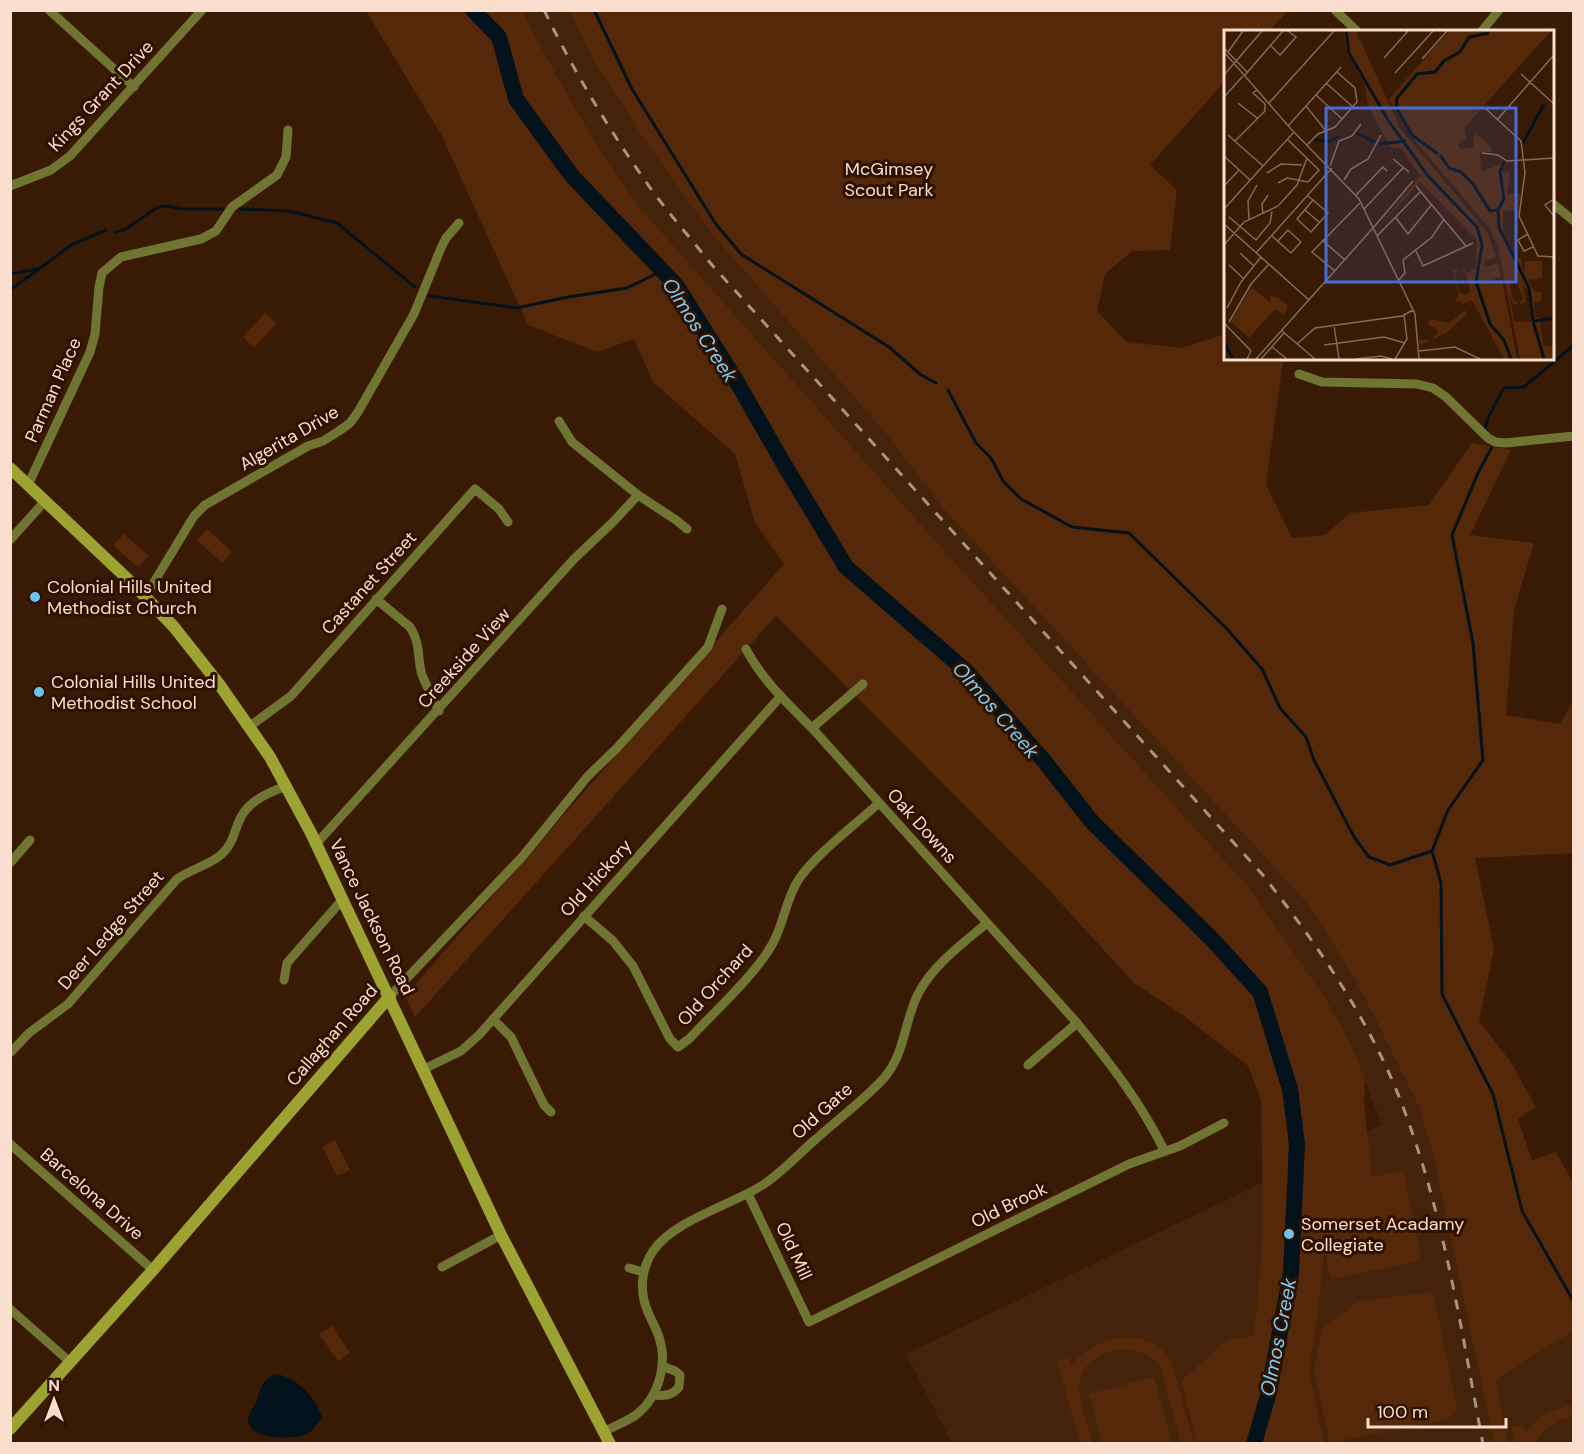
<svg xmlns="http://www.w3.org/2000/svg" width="1584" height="1454" font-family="'DM Sans',sans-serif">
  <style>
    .built { fill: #45230a }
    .green { fill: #542808 }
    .water { fill: #04131b }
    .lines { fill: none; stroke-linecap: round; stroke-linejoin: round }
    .stream { stroke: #04131b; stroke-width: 3 }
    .river { stroke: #04131b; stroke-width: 16 }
    .street { stroke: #717534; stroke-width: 9 }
    .secondary { stroke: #9da333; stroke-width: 12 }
    .rail { stroke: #ad907d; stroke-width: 3; stroke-dasharray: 10 10; stroke-linecap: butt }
    .poi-dot { fill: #69c3f1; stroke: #2f1100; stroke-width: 2 }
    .labels { text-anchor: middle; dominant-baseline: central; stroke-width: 6; stroke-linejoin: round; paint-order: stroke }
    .street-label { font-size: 18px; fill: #fadecd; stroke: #2f1100 }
    .park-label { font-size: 18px; fill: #f5ddce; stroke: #2f1100 }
    .poi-label { font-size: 18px; fill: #fadecd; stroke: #2f1100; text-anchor: start }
    .water-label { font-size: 20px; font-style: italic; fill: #7acbf5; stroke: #2f1100 }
    .inset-river { fill: none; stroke: #04131b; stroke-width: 3 }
    .inset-road { fill: none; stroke: #866955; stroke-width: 1.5 }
    .view { fill: #496bd6; fill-opacity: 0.15; stroke: #496bd6; stroke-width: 3 }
    .inset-edge { fill: none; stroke: #fadecd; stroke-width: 3 }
  </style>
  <rect width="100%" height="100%" fill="#391b05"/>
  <g class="built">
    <polygon points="522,11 569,11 592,57 640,133 888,436 943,508 1306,902 1346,964 1369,1006 1418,1105 1432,1149 1494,1443 952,1443 906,1354 1382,1125 1350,1042 1327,1001 1252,891 914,517 641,209 611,167 548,62"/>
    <polygon points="1573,1330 1573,1443 1508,1443 1496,1380"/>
  </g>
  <g class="green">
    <path d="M366 11H522C557 79 596 147 641 209L914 517 1252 891 1327 1001 1350 1042 1365 1079 1364 1103 1372 1177 1403 1170 1421 1255 1415 1262 1331 1279 1324 1251 1317 1322 1309 1370 1324 1443H1197L1181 1381 1227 1340 1254 1335 1261 1262 1263 1214 1261 1100 1248 1066 1184 1016 1134 983 1048 889 776 616 415 1017 405 996 784 564 755 523 735 454 653 382 634 339 597 352 528 325 442 136Z"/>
    <polygon points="569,11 1288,11 1269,31 1226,32 1225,81 1150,165 1177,190 1170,250 1132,251 1105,274 1097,311 1127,342 1181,348 1225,334 1225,330 1226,358 1387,359 1387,361 1283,362 1266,484 1292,538 1325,535 1350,513 1429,505 1472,443 1511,450 1470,535 1534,543 1514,610 1506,715 1560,724 1573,702 1573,853 1475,858 1494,949 1479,1021 1510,1061 1536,1107 1518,1119 1532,1160 1556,1152 1573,1183 1574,1330 1496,1380 1508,1443 1494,1443 1432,1149 1418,1105 1369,1006 1346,964 1306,902 943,508 888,436 709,230 640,133 592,57"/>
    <polygon points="265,313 277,323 254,348 243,337"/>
    <polygon points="207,529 232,552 222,563 197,540"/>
    <polygon points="124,534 149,556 138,567 113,545"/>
    <polygon points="335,1140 350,1170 337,1176 322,1147"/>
    <polygon points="1433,1292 1457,1408 1448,1419 1330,1443 1314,1370 1322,1327 1360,1301"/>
    <polygon points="332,1326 350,1353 338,1361 319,1334"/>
    <path d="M1131 1337C1150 1340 1162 1346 1172 1363L1194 1443H1181L1161 1368C1144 1339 1089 1346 1080 1379 1075 1394 1089 1428 1093 1443H1080L1057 1361 1069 1357 1071 1365C1088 1346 1106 1338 1131 1337Z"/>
    <polygon points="1154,1377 1172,1443 1102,1443 1089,1394"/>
    <path d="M1566 1406H1573V1417C1556 1419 1544 1428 1535 1443H1514L1511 1428 1523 1425 1525 1434 1541 1416Z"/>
  </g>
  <path class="water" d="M275 1374C297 1377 315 1396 322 1417 317 1425 312 1433 302 1436 287 1439 252 1440 248 1421 247 1414 255 1406 257 1400 260 1388 263 1379 275 1374Z"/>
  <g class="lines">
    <g class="stream">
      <polyline points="594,10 632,89 715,223 741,254 889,347 921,375 936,383"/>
      <polyline points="240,209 289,211 337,223 415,287"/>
      <polyline points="115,232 124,230 158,207 167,206 182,209 223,209"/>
      <polyline points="10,274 39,269 71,245 106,230"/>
      <polyline points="10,290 38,270"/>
      <polyline points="429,296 517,308 568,297 627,288 662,271"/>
      <polyline points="948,390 976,443 991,458 1003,481 1021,499 1072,527 1129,533 1227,629 1262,669 1280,708 1306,737 1314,760 1354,837 1369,857 1390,865 1432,851"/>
      <polyline points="1487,431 1485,429 1488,418 1504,388 1524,387 1574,345"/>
      <polyline points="1494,443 1478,473 1452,535 1473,643 1483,760 1448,810 1432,851 1441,883 1442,994 1493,1094 1522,1211 1574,1302"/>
    </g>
    <polyline class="river" points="473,10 499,37 516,99 572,176 676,285 737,382 785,466 846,567 966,671 1045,762 1092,822 1211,938 1260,992 1290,1089 1297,1144 1291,1273 1268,1395 1254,1444"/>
    <g class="street">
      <polyline points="49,10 134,87"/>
      <polyline points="1335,10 1358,32"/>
      <polyline points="1481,32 1499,10"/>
      <polyline points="10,186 51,170 70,156 202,10"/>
      <polyline points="1552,203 1574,221"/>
      <polyline points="1299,374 1322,382 1417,384 1433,388 1446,397 1488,438 1495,442 1505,443 1574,436"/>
      <polyline points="559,421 572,442 638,495 676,520 687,529"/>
      <polyline points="28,485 90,352 95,334 99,287 102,273 121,257 201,239 216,231 232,207 277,175 286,157 288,130"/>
      <polyline points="10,540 45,501"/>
      <polyline points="145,597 194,516 205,505 308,446 323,441 339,431 350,423 358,412 414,314 441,248 446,238 459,223"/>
      <path d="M376 599 410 627C421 643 417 659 422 675 427 687 433 699 439 711"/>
      <path d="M746 649C762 680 788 704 812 728L1077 1023C1110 1063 1141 1103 1164 1150"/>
      <polyline points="250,726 291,696 475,489 499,509 508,522"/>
      <polyline points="812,728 863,684"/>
      <polyline points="316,844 574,559 613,522 638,495"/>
      <polyline points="10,863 30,840"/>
      <path d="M584 916 613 941 633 966 670 1039 678 1047 689 1039C714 1012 756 974 773 943 784 923 786 898 799 879 816 854 856 824 879 803"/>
      <polyline points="284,980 287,963 343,899"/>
      <polyline points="390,996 522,857 588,776 616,749 708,647 722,609"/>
      <polyline points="493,1019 511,1037 544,1105 551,1112"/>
      <path d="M10 1053 29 1033 68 1004 177 879C191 869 210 865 222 854 234 843 234 830 241 817 250 800 270 792 286 786"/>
      <polyline points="1028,1065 1077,1023"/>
      <polyline points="424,1069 461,1051 479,1035 781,696"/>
      <polyline points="10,1144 153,1270"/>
      <polyline points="748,1194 809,1322 1129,1164 1180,1146 1224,1123"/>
      <polyline points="442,1267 501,1235"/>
      <polyline points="629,1268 643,1272"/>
      <polyline points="10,1309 70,1362"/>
      <path d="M653 1395C664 1396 672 1396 679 1387L680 1375 675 1371 662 1366"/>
      <path d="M604 1432C614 1426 626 1422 636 1415 659 1397 668 1364 659 1337 656 1328 651 1320 648 1312 639 1292 641 1269 653 1251 673 1221 729 1206 761 1186 781 1174 798 1154 816 1139 838 1119 864 1100 884 1078 905 1054 904 1022 918 994 933 965 962 944 987 923"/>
    </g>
    <g class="secondary">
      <polyline points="10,468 134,585 174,627 219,684 270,757 311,833 501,1235 610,1444"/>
      <polyline points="10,1429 153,1270 390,996"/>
    </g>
    <path class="rail" d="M544 10C574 72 611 133 651 189 670 215 692 240 712 265L1262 874C1320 948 1374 1026 1406 1115 1445 1221 1462 1334 1483 1444"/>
  </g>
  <g class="poi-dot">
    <circle cx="35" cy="597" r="6"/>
    <circle cx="39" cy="692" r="6"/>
    <circle cx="1289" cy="1234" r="6"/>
  </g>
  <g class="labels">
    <g class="street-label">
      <text transform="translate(101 96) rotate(-47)">Kings Grant Drive</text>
      <text transform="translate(53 390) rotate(-66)">Parman Place</text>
      <text transform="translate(289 438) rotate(-30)">Algerita Drive</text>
      <text transform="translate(369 583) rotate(-48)">Castanet Street</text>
      <text transform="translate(464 658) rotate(-48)">Creekside View</text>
      <text transform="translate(922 826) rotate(48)">Oak Downs</text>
      <text transform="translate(596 878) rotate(-48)">Old Hickory</text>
      <text transform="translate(372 917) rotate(64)">Vance Jackson Road</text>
      <text transform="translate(111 930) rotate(-49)">Deer Ledge Street</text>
      <text transform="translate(715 985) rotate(-48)">Old Orchard</text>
      <text transform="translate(332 1035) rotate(-49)">Callaghan Road</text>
      <text transform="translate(822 1111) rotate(-42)">Old Gate</text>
      <text transform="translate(92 1194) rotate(41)">Barcelona Drive</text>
      <text transform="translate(1009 1205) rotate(-26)">Old Brook</text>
      <text transform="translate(794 1251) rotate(65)">Old Mill</text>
    </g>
    <g class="park-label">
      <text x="889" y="169">McGimsey<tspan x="889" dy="21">Scout Park</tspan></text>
    </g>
    <g class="poi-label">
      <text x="47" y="587">Colonial Hills United<tspan x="47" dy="21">Methodist Church</tspan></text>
      <text x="51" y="682">Colonial Hills United<tspan x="51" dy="21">Methodist School</tspan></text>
      <text x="1301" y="1224">Somerset Acadamy<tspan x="1301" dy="21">Collegiate</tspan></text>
    </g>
    <g class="water-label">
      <text transform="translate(700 330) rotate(57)">Olmos Creek</text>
      <text transform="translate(996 710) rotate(49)">Olmos Creek</text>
      <text transform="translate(1278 1337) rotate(-79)">Olmos Creek</text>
    </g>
  </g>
  <g transform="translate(1224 30)">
    <rect width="330" height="330" fill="#391b05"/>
    <path d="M119 1H132L176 98 264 203 272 228 261 230 260 237 274 233 277 247 261 252 269 254 278 250 293 329H280L248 270 238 275 237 271H231L235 265 229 241 239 239 244 243 252 238 253 210 196 152 152 200 196 146 178 119 166 117 144 76 141 55 123 23ZM235 240 241 242 246 261 242 265 236 263 231 244ZM225 1H327L240 98 242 108 234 115 237 119 249 118 250 102 268 118V122H256L257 142 283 132 278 142 286 143 283 164 297 163 294 180 279 181V200L286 217 297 230 300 245 301 231H318V248L304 250 310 261 317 262V271L310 272 311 287 322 289 316 292 319 315 330 317V329H296L274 216 266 199 187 106 165 69ZM292 248 299 269 295 274 289 270 286 253ZM298 253 305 263 307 292 290 291 285 260 289 274 302 273ZM27 257 46 272 47 266 53 267 64 276 60 285 51 279 25 308 7 292ZM241 280 243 284 222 303 196 315 195 310H207L215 301 204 294 207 289 225 293Z" fill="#542808" fill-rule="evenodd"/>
    <path class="inset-river" d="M122 1 125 23 164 90 204 146 253 197 258 215 252 252 266 294 280 310 287 329M132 103 151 112M90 110 107 111 115 106M299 113 320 74M155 114 182 111M214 124 188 105 172 77 173 68 193 44 211 42 220 31 236 22 245 7 265 3M216 125 225 138 237 142 249 154 266 181 273 180M281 131 276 142 280 169 274 180 275 197 305 258 309 291 320 329M310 291 330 288M0 312 9 329"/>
    <path class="inset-road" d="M46 15 56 25 72 7 64 1M0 18 24 43M0 22 67 99 135 169 191 284 195 329M4 22 19 1M160 28 184 1M198 29 223 1M171 43 209 1M297 44 330 74M0 45 38 1M21 45 59 1M102 53 129 77M92 65 118 89M0 67 19 46M14 73 33 88M45 73 110 1M82 76 102 101M262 79 297 111 301 143 295 186 314 226 330 227M273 90 330 25M64 96 117 37M4 105 39 136M11 111 41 81V74L29 63 33 60M83 115 94 104 111 97 133 72 131 58 113 42M258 123 274 125 283 131 330 128M0 126 26 150M169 129 185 142M106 136 115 111 128 106 137 94M43 143 57 134 78 135M120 150 127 139 144 129 157 105M54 153 63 148 84 152 95 140 63 109M0 156 15 140M192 156 242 216M132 165 159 137 163 141M84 166 89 170 104 183 87 202 73 189 89 170M330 169 321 175 330 186M0 179 70 102M140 179 179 138M81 180 95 192M39 184 38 174 44 165M5 187 32 210 46 193 48 181M172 188 184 204 208 174M25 189 24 171 33 155M0 194 85 270M149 198 189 151M304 204 294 210 300 221 309 217M48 206 67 223 77 212 64 200 54 211M153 206 196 162M98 210 121 230M0 215 20 192 54 176 73 155 83 128M192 221 199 236 249 213M16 223 30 236M32 223 108 138M179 230 208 207 220 189M5 235 19 248M111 241 88 222 137 172M175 250 181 243 179 230M3 278 17 252 37 227M5 292 27 254 45 234M1 294 27 321 23 329M110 295 115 329M58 301 91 329M73 314 91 298 178 286 189 280M100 315 160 307 181 313M48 317 63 329M195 321 231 317 256 329M32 329 149 198M37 329 60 303M132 329 157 326 168 329M171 329 183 309 180 285"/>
    <path class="view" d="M102 78H292V252H102Z"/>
    <rect width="330" height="330" class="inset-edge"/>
  </g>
  <rect width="1584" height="1454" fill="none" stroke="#fadecd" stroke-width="24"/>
  <g transform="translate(54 1400)" stroke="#2f1100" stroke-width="4.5" paint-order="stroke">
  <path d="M0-4.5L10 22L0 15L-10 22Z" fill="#fadecd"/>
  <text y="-9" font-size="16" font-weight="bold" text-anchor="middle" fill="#fadecd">N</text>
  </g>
  <path d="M1368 1418v9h138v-9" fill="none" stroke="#fadecd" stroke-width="3"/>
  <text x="1377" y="1418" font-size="18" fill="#fadecd" stroke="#2f1100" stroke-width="4.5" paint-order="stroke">100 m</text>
</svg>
